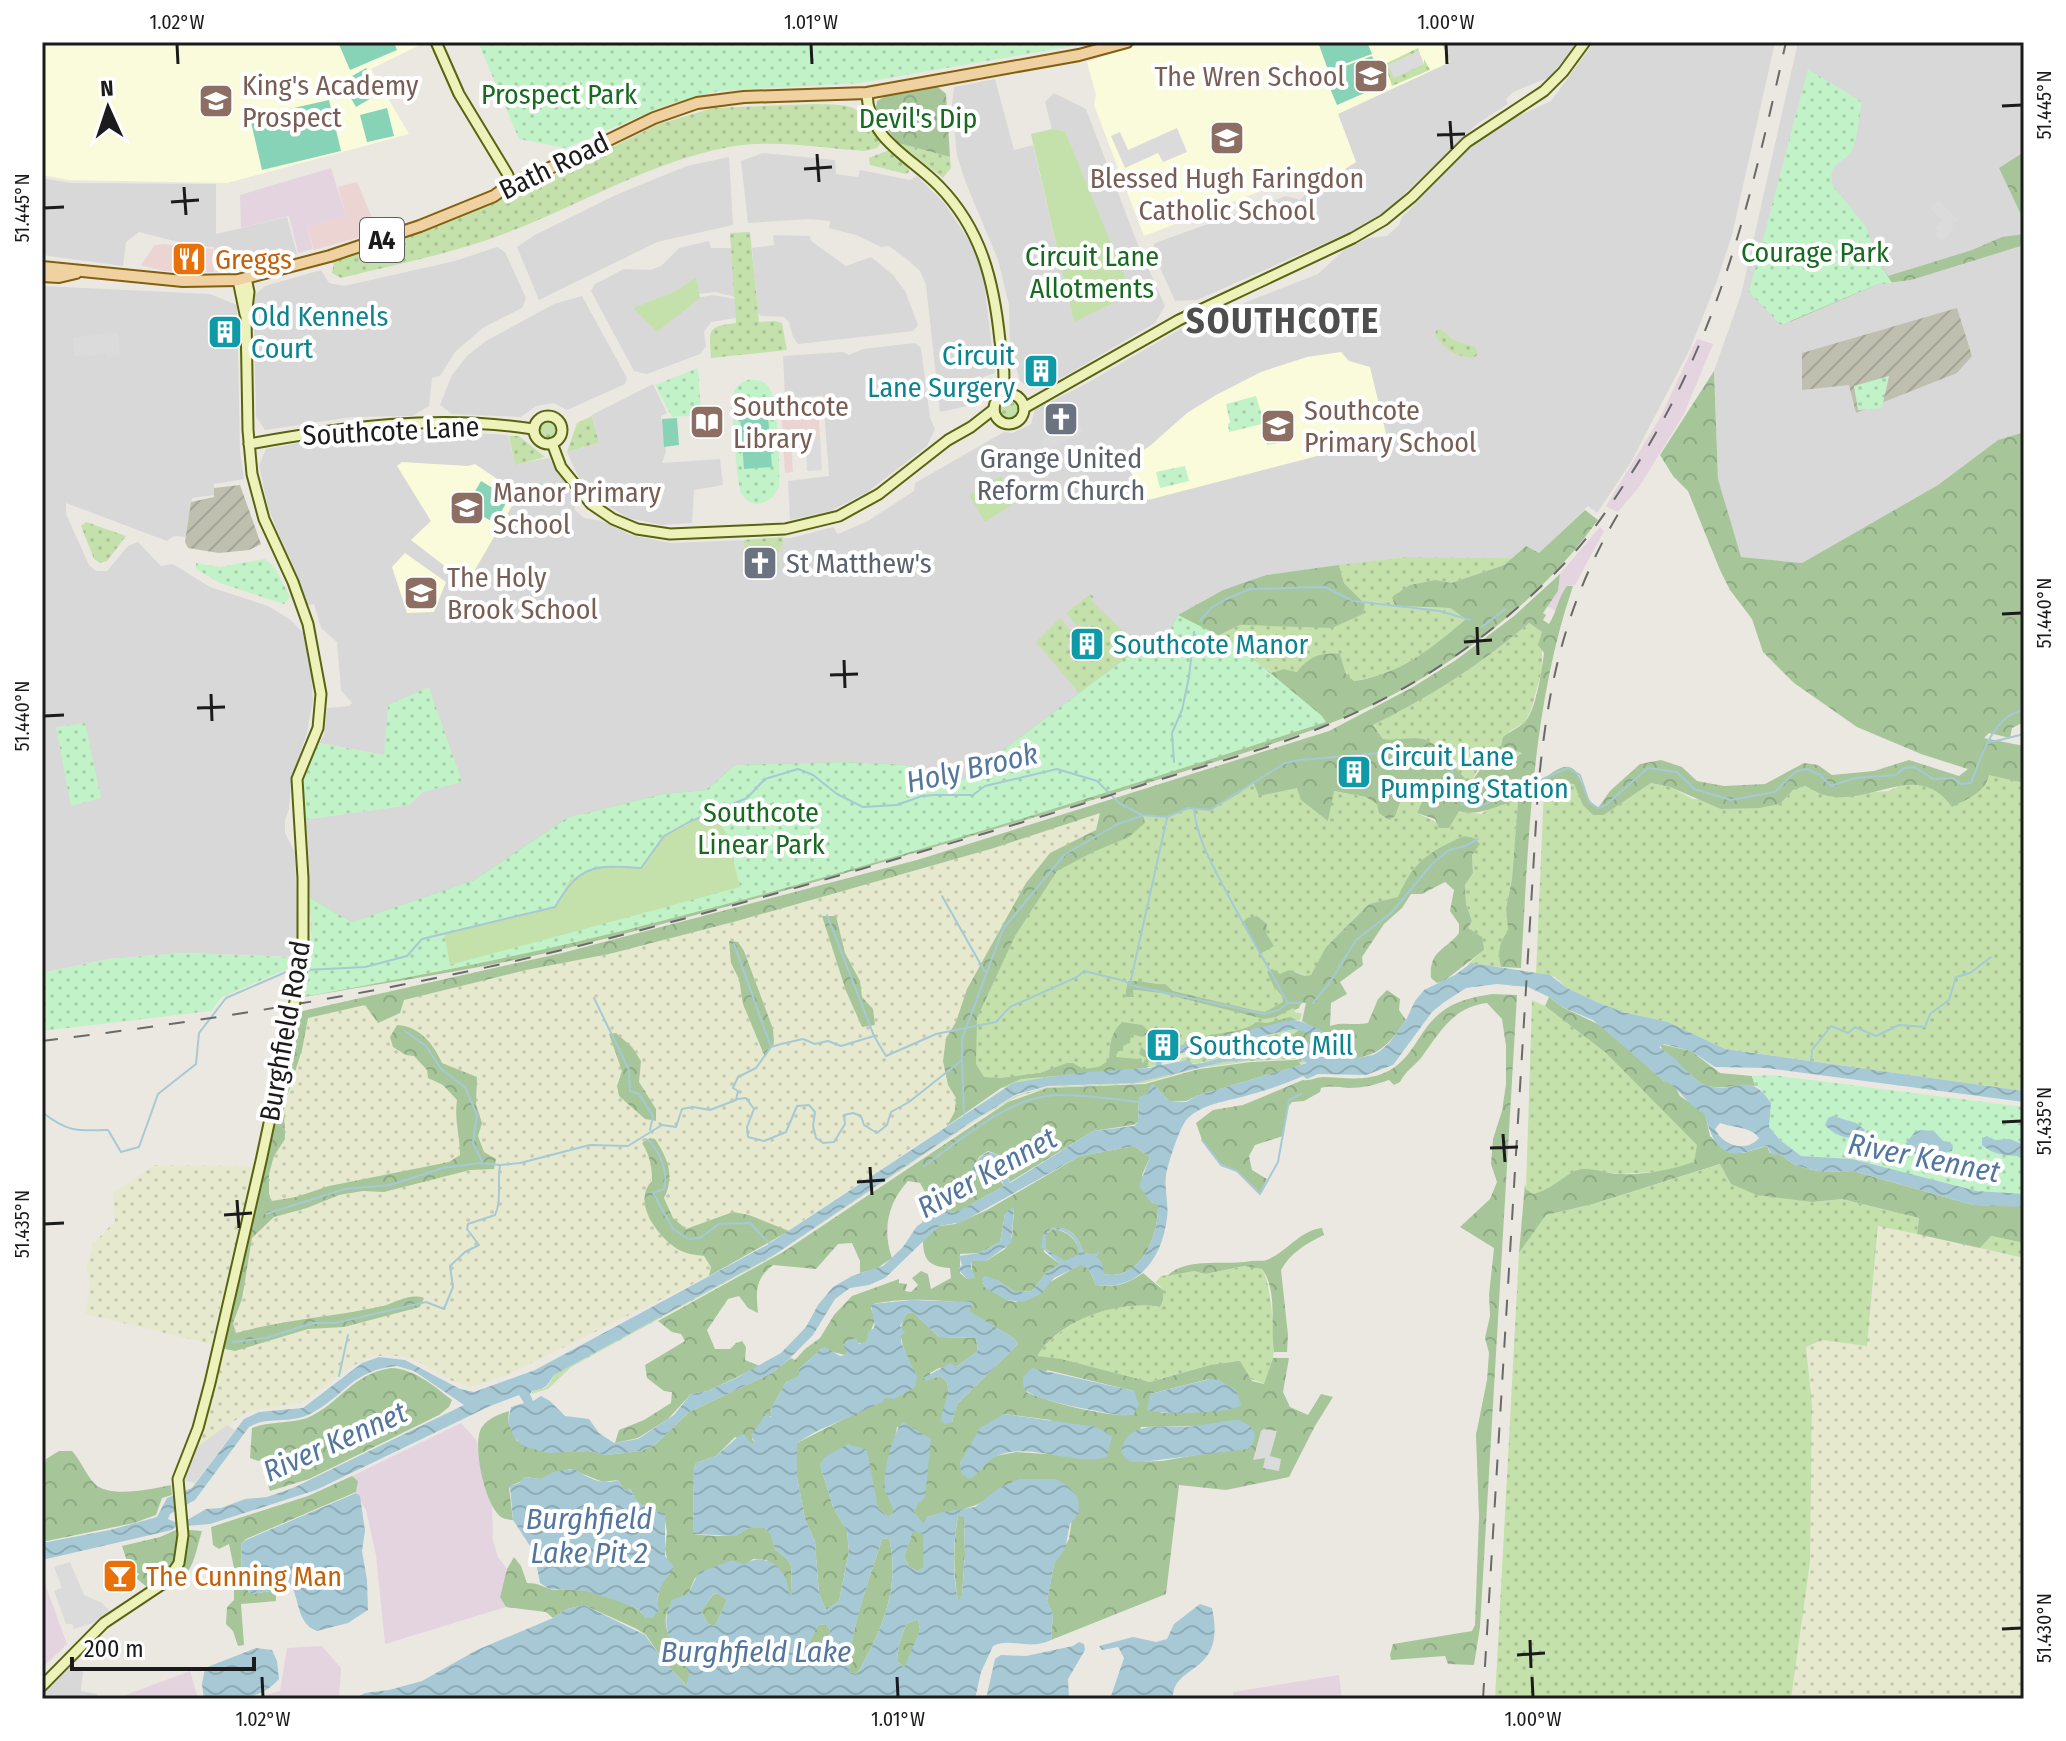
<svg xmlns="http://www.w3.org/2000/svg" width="2066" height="1741" font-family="'Fira Sans Condensed',sans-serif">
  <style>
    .residential { fill: #d9d8d8 }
    .commercial { fill: #ebd4d2 }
    .industrial { fill: #e4d4e0 }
    .education { fill: #fafbdb }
    .construction { fill: url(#construction-furrows) }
    .farmland { fill: url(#farmland-dots) }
    .grass { fill: url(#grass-dots); fill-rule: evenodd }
    .forest { fill: url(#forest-crowns); fill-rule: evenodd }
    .park { fill: url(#park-dots) }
    .garden { fill: #c4e1ac }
    .pitch { fill: #87d3b8 }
    .parking { fill: #dbdbdb }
    .water { fill: url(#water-waves); fill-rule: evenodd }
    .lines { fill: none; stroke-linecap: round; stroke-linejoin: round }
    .stream { stroke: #a6c9d5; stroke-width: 2 }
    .secondary-casing { stroke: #586410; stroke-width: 13 }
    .primary-casing { stroke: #826010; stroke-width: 14 }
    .secondary { stroke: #edf1ba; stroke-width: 9 }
    .primary { stroke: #f0d1a1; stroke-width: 10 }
    .rail { stroke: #696969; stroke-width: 2; stroke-dasharray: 16 16; stroke-linecap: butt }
    .secondary-bridge-casing { stroke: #586410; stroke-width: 13; stroke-linecap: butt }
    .secondary-bridge { stroke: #edf1ba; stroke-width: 9 }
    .ticks { fill: none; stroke: #1b1b1b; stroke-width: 3 }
    .labels { text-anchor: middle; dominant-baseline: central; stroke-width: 8; stroke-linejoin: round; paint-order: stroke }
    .shield { fill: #fff; stroke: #5f5f5f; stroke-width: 2 }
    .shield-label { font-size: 26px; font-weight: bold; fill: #1b1b1b }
    .education-label { font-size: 28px; fill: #785e54; stroke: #fff; text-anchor: start }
    .park-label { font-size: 28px; fill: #176b20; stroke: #fff }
    .street-label { font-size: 28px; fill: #1b1b1b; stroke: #fff }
    .food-label { font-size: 28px; fill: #c56008; stroke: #fff; text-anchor: start }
    .culture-label { font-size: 28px; fill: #0d838f; stroke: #fff; text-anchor: start }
    .worship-label { font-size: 28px; fill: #5b616d; stroke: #fff }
    .water-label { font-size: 30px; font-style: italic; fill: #53769f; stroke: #fff }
    .district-label { font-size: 36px; font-weight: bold; letter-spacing: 2px; fill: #4e4e4e; stroke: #fff }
    .neatline { fill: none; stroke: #1b1b1b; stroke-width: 3 }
    .ticks-label { font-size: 20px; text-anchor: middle; fill: #1b1b1b }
  </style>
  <defs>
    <pattern id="construction-furrows" width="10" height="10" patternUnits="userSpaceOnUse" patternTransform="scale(2)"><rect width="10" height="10" fill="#bebfae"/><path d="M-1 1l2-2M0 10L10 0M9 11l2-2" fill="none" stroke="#a3a495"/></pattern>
    <pattern id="farmland-dots" width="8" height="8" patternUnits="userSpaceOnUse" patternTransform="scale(2)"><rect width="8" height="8" fill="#e6e9ce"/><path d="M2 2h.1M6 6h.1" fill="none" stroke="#c5c7b0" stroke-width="1.8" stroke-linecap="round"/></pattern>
    <pattern id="grass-dots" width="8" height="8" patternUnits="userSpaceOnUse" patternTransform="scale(2)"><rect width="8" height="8" fill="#c4e1ac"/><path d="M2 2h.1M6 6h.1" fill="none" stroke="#a8c093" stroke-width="1.8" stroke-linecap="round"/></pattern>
    <pattern id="forest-crowns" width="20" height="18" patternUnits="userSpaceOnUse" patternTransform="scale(2)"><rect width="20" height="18" fill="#a6c69a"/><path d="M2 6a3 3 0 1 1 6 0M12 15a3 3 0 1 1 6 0" fill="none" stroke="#8eaa84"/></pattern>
    <pattern id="park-dots" width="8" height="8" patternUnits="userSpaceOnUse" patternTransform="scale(2)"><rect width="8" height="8" fill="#c2f2c7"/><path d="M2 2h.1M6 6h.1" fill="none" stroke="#a6cfaa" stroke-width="1.8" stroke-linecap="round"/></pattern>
    <pattern id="water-waves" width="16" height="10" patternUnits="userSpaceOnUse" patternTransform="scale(2)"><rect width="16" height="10" fill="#a6c9d5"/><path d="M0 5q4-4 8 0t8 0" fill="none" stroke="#8eacb6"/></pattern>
  </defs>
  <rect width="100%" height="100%" fill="#ebe8e1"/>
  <g class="residential">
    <polygon points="1441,42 1577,42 1550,77 1513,92 1506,99 1508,104 1477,124 1389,209 1359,228 1197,300 1175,301 1152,250 1155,243 1286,196 1300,200 1305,195 1319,189 1318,186 1356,162 1338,114 1450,62"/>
    <polygon points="1594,42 1775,42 1732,235 1717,281 1690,349 1631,462 1597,513 1588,506 1539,554 1526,546 1512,558 1405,557 1266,575 1223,590 1178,615 1164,642 1152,654 1130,655 963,780 905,765 845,762 735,765 706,790 663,794 567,818 474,880 352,922 310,898 302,820 409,805 422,792 462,781 384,755 319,743 324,735 327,708 349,706 352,703 341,690 337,642 321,628 314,604 308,605 268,508 259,465 266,449 331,437 348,445 361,445 376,433 437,431 508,435 515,464 549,458 572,493 575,510 584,518 602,521 631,535 671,543 791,538 833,527 838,534 868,521 914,491 915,483 1004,432 1013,433 1031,424 1035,409 1082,386 1208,313 1228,314 1240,310 1244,303 1318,274 1344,250 1369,238 1387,236 1399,225 1402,217 1478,140 1501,124 1551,101"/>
    <polygon points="1798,42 2024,42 2024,432 1998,440 1938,485 1802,563 1740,557 1718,479 1714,371 1741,295"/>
    <polygon points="995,79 1014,150 1033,145 1074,321 1131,294 1065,131 1052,129 1045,102 1054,93 1086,109 1138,245 1165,306 1155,323 1065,376 1032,389 1020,381 1010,347 1009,305 998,260 966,183 957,156 952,105 954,87"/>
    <polygon points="763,153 835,160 836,174 858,177 860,170 910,180 917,176 945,204 972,245 983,273 995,373 983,377 984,398 981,403 940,412 926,285 920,271 909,261 889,246 881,247 856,235 829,228 830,221 810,219 748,223 741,161"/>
    <polygon points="729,157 733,225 657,242 539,300 517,247 535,235 618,194 687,166"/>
    <polygon points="42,178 71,183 216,184 216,234 287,217 297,254 241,270 216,272 214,247 190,245 139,232 126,242 123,266 42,255"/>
    <polygon points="773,235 810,236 811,241 846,266 871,257 893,275 905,291 918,325 913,331 798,344 793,337 789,322 784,317 761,316 758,313 752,248 774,245"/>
    <polygon points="709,241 711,248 731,248 735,297 715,292 699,294 696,278 678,290 634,308 657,332 696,298 713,295 735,299 736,318 711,322 704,332 706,346 700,354 647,374 634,371 591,291 595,284 624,269 650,270 661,266 679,248"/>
    <polygon points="497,247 505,252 526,298 522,308 484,327 455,352 440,376 432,378 429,406 412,416 352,417 265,430 256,417 254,326 254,296 265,286 321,270 329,283 344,286 455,261"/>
    <polygon points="42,286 210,294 237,305 240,451 244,479 214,484 215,495 192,498 187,537 174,536 167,541 66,503 66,514 89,565 96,571 107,571 128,546 138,542 161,566 173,564 210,587 268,606 291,620 304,634 309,645 313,700 307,733 291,781 289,809 285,820 285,833 295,852 298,957 183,953 109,959 42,973"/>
    <polygon points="582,296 627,378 625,384 567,410 554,403 536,406 521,417 452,414 440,405 452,375 467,356 486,341 554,304"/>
    <polygon points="915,343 921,348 930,418 935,429 927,446 866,493 830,511 790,520 788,481 829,476 823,396 785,398 783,356 843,352 849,355 863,349"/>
    <polygon points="653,384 667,413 661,416 666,452 662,463 720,459 723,485 694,490 692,523 662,525 628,518 596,498 579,478 567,452 599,443 592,415"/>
    <polygon points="65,1666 83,1672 81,1691 97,1694 98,1699 42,1699 42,1692"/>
  </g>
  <g class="commercial">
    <polygon points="357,182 378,232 314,250 307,227 346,216 338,187"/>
    <polygon points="164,244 213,249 214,272 164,271 141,265 155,245"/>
    <polygon points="812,405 818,409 820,435 816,441 808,429 791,441 793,472 785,473 781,407"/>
  </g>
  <g class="industrial">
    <polygon points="331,168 346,216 307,227 313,249 298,253 289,216 241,228 240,195"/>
    <polygon points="1697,339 1713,344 1684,414 1639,487 1618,512 1611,509 1606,506 1661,416"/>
    <polygon points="1600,527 1604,531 1575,585 1567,586 1563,591 1557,612 1547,606 1558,591 1560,574"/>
    <polygon points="461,1423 477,1441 479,1461 492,1506 493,1541 498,1557 507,1569 500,1597 506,1607 385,1644 376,1555 366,1510 356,1493 357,1481 352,1476"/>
    <polygon points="42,1576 67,1644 42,1668"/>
    <polygon points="322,1646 341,1668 339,1699 251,1699 280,1691 287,1648"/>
    <polygon points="190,1671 198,1699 115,1699"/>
    <polygon points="1339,1675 1342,1699 1234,1699 1233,1692"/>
  </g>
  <g class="education">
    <polygon points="42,42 426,42 371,69 409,134 227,183 69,180 42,175"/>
    <polygon points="1146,42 1441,42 1450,62 1338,114 1356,162 1318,186 1314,176 1299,170 1288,174 1282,183 1144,236 1094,105 1096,95 1087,62"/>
    <polygon points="1341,352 1349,361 1370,367 1387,438 1148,500 1125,463 1151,445 1187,413 1216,395 1261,372 1307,357"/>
    <polygon points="402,462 468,466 475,464 519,494 469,580 442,564 411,540 431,521 397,466"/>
    <polygon points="405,553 446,582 434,612 407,613 392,567"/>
  </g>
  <g class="construction">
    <polygon points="1957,308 1972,356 1957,373 1856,413 1849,385 1802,390 1802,353"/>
    <polygon points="240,485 261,544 249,550 219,553 188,548 185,542 191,502 214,497 214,488"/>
  </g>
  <g class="farmland">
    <polygon points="1116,800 964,1114 769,1243 689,1239 653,1193 666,1181 642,1144 651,1159 652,1171 647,1213 666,1240 682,1252 704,1256 711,1267 709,1276 507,1375 476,1386 469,1387 450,1380 419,1362 402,1356 372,1356 351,1367 303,1402 247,1412 195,1449 213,1384 298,1012 562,953 710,915 917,860"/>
    <polygon points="155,1165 255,1166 211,1344 85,1314 90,1282 86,1267 94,1243 115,1221 113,1193"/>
    <polygon points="1879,1225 2024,1258 2024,1699 1791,1699 1810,1562 1812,1404 1806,1347 1822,1340 1867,1345"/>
  </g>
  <g class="grass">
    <polygon points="1418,48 1419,51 1389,65 1424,64 1424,59 1430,70 1392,86 1386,68 1387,63"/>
    <path d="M816 104C858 105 860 105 881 143L877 148 864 151C820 148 773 139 729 147 649 162 577 207 501 235 450 254 394 265 341 278L332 273 334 262 526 189 659 124 713 108Z"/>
    <polygon points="898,143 950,157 951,168 943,178"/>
    <polygon points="889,150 908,165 909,172 906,174 870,165 869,158"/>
    <path d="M750 232 759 322 775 321 782 323 787 350 711 358C709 328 707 327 736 323L730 233Z"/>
    <path d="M1441 329 1453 340 1475 347 1478 354 1474 358C1455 356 1447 351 1435 336L1436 330Z"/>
    <circle cx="1009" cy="408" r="12"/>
    <polygon points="592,416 599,443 567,452 577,423"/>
    <circle cx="548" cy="430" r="12"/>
    <polygon points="509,436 519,436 545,457 515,465"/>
    <polygon points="86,522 126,536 107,561 100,563 94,559 81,526"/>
    <polygon points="783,537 783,542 778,554 779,570 770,570 769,555 751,557 749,577 744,540"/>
    <path d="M1405 557 1512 558 1504 565 1451 583 1436 580 1410 607 1450 608 1467 619C1433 647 1399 675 1354 681L1346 674 1340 654 1297 672 1284 669 1272 673 1234 643 1218 635 1240 625 1270 626 1365 604 1344 583 1339 565Z"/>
    <path d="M1090 594 1094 597 1091 600 1129 637 1130 655 1079 693 1036 642 1060 618 1071 631 1070 640 1086 627 1076 625 1066 613ZM1089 625 1097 632 1101 629 1105 632 1098 639 1103 645 1100 649 1094 643 1086 651 1092 656 1088 660 1081 654 1074 662 1069 658 1074 654 1067 646 1071 642 1077 648 1092 633 1087 628Z"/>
    <path d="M1529 623 1542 632V670L1531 710 1525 722 1510 731 1501 747 1522 753 1513 761 1502 759 1479 767 1470 784C1456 773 1441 743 1423 739 1411 736 1396 741 1383 739L1373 725C1430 697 1481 665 1529 623Z"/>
    <polygon points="1989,774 2024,783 2024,1091 1725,1049 1668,1022 1623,1012 1599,1003 1567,988 1555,977 1536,973 1544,788 1551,782 1574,784 1593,815 1604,815 1651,783 1670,787 1693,799 1780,804 1793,790 1805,786 1825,796 1888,791 1906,783 1922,784 1942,793"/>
    <path d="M1253 781 1297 788 1328 820 1333 791 1366 797 1378 804 1402 801 1404 792 1415 789 1425 795 1417 813 1449 828 1458 811 1481 814 1494 806 1518 800 1512 879 1506 908 1508 931C1499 942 1497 953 1501 967L1468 964 1484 950 1468 928 1472 921 1466 904 1465 885 1473 873 1472 855 1464 836C1429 851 1413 862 1398 898L1369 904 1326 947 1312 975 1306 976 1296 972 1280 974 1274 987 1294 1008 1295 1012 1302 1014 1300 1020 1168 1048 1166 1038 1173 1036 1172 1031 1157 1033 1160 1053 1154 1054 1156 1066 1001 1088 964 1114 962 1039 1003 929 1065 854 1142 815 1167 817 1188 808 1194 809 1240 793Z"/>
    <polygon points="1532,1000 1545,1006 1606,1053 1698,1145 1694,1162 1668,1171 1620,1174 1582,1169 1568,1176 1548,1191 1533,1194 1526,1189"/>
    <path d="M1295 1029H1300L1291 1036 1263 1043 1264 1048C1242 1053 1221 1060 1198 1063 1190 1064 1187 1061 1179 1062L1182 1058C1196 1055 1219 1056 1231 1051 1241 1048 1251 1045 1263 1043V1040L1170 1057Z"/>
    <path d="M1297 1056 1307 1062 1301 1064 1298 1060 1293 1059 1251 1061 1199 1068 1144 1083 1047 1088 1018 1096 979 1118 770 1258 571 1367 548 1389 531 1394 533 1391C547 1389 548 1387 554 1375L774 1255 972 1122 1017 1095 1048 1087 1135 1083 1224 1062Z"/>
    <polygon points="1721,1164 1813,1202 1842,1199 1919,1218 1917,1234 1878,1226 1867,1346 1822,1340 1806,1347 1812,1404 1810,1562 1791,1699 1495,1699 1519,1253 1546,1215 1593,1204"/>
    <polygon points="1990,1236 2024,1243 2024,1258 1980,1248"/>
    <path d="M1246 1266 1262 1269C1271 1281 1276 1343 1273 1359 1272 1368 1268 1376 1265 1384L1210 1365 1150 1382 1036 1356C1065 1319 1114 1300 1160 1307L1163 1290 1156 1282 1161 1276 1194 1271 1205 1274Z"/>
  </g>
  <g class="forest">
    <polygon points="938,87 946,94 950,157 898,143 875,114 877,101 890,93"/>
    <polygon points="2024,152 2024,221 1999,168"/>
    <polygon points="2024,234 2024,245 1911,280 1878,284 1790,322 1788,318 1880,264 1888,276 1972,250 2002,237"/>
    <path d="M1714 371 1718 479 1741 557 1802 563 1938 485 1998 440 2024 432V722L2012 728 2010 738 1989 733 1984 738 2024 746V783L1989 775C1985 793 1967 799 1952 807 1918 759 1874 805 1828 796 1820 795 1812 789 1805 786L1793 790 1780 804 1759 808 1721 809 1670 787 1651 783 1604 815H1593L1583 805 1574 784 1551 782 1541 787V782C1586 740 1576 797 1598 808L1610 791 1640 764 1661 760 1682 767 1697 781 1724 786 1765 784 1804 763 1818 765 1832 775 1874 771 1909 760 1959 776 1968 769 1921 754 1857 727 1794 683 1763 652 1752 619 1730 590 1720 570 1688 491 1673 476 1660 455Z"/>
    <path d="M1585 510 1598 520C1543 596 1466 658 1383 700 1329 727 1270 745 1211 763 1151 782 1090 801 1029 819 873 865 718 912 560 950 475 970 389 982 303 997L312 938 310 898 352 922 474 880 567 818 584 817 583 814 663 794 706 790 735 765 845 762 905 765 963 780 1130 655 1152 654 1164 642 1178 615 1223 590 1266 575 1339 565 1344 583 1365 604 1363 614 1332 628 1240 625 1219 635 1234 643 1271 673 1284 669 1297 672C1309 656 1321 652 1340 654L1346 674 1354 681C1399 675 1432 648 1466 619L1450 608 1395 606 1392 597 1410 585 1436 580 1451 583 1504 565 1526 546 1539 553Z"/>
    <path d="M1560 574 1558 591 1543 613 1546 615 1543 620 1549 624C1557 612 1558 597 1567 586H1573C1531 709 1529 839 1521 968L1501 967C1497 953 1499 942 1508 931L1506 908 1512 879 1518 800C1497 805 1480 817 1459 811L1449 828H1439L1435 819 1417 813 1425 795 1415 789 1404 792 1395 816 1389 820 1379 813 1377 804 1366 797 1334 791 1328 821 1301 800 1297 788 1259 796 1253 782 1240 793 1210 810 1188 808 1167 817 1143 815 1145 823 1129 837 1093 852 1057 871 1015 936 977 1018 976 1064 984 1077 1001 1078 1040 1073 1067 1063H1073L1083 1069 1099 1067 1109 1060C1110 1043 1111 1033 1122 1022L1142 1025 1150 1032 1142 1037 1131 1034 1130 1043 1123 1045V1051H1117L1116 1057 1139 1059 1143 1063 1146 1058 1139 1054 1141 1047C1149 1052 1150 1060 1147 1068L1021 1079 1001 1088 947 1126 955 1111 956 1098 948 1085 943 1061 946 1038 956 1022 967 989 1026 883 1050 853 1096 830 1100 813 994 848 737 921 609 954 526 970 404 1000 400 1013 378 1023 365 1005 308 1018 302 1050 284 1106 285 1139 274 1156 269 1174V1195L272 1201 296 1197 329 1186 449 1162 460 1155C460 1136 454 1119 457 1100L443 1085 428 1078 427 1070 414 1056 406 1055 393 1047 390 1037 397 1025C420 1026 434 1045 442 1063L477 1077 476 1104 482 1123 478 1136 484 1152 496 1159 494 1169 470 1170 384 1192 363 1191 339 1195 307 1208 274 1217 252 1238 242 1299 233 1323 236 1333C285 1319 334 1317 383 1306 397 1302 410 1293 424 1298L420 1307 344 1327 308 1329 235 1351 221 1348 273 1125 277 1124 278 1109 273 1110 298 1012 562 953 917 860 1329 731 1413 687 1456 660 1514 616ZM1529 623 1542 632 1538 645 1544 653C1542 669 1536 712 1524 723 1518 728 1509 732 1503 737L1501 747 1522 753 1513 760C1480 755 1487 764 1470 783 1456 772 1441 743 1423 739 1411 736 1396 741 1383 739L1373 725C1430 697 1481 665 1529 623Z"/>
    <path d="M1464 836 1474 838 1480 844 1472 855 1473 873 1465 885 1466 904 1472 921 1468 928 1482 937 1484 950 1444 981 1437 983 1431 978C1429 950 1444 952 1459 933V924L1450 911 1454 890 1445 882 1422 894H1411L1402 908 1384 924 1362 957 1363 965 1340 982 1347 994 1331 1003 1330 1026C1342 1021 1355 1026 1368 1023L1378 999 1387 990 1400 999 1399 1010 1406 1020C1392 1040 1382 1054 1357 1058L1340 1043 1302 1021 1306 1003H1301L1299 1008 1295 1010 1293 1008 1276 1017 1264 1019 1161 993 1137 990H1133L1134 997H1125L1128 981C1141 980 1152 985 1165 984L1173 991 1253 1010 1265 1012 1283 1002 1282 996 1274 987 1267 972 1272 969 1280 974 1289 970 1305 976 1311 975 1326 947 1369 904 1398 897C1413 862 1429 851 1464 836Z"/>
    <polygon points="836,916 845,953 860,981 862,997 873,1009 875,1025 862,1027 846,991 822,916"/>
    <polygon points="1257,916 1267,924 1266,933 1274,946 1260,954 1243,922 1247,918"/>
    <polygon points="729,941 738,942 744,951 773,1029 774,1042 765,1057 743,1004 739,979 731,963"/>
    <path d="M1492 994 1517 995 1480 1627 1474 1665 1448 1664 1445 1656 1391 1660 1390 1655 1393 1644 1472 1631 1475 1625 1479 1517 1476 1435 1487 1380 1489 1353 1485 1338 1490 1316 1489 1295 1494 1248 1460 1227 1490 1199 1497 1182 1491 1164 1493 1139 1502 1111 1506 1084V1046L1502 1019 1487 1003C1453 1007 1440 1032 1421 1058 1414 1066 1405 1072 1400 1082L1394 1085 1389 1080C1375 1085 1363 1088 1348 1088 1338 1087 1331 1085 1321 1088L1320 1092 1304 1101 1292 1102 1288 1107 1283 1136 1255 1145 1249 1156 1252 1170 1267 1179 1260 1193 1237 1171 1221 1164 1202 1140 1196 1123 1213 1110 1243 1105 1303 1080C1310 1081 1314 1078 1322 1077 1343 1077 1363 1082 1384 1073 1412 1062 1418 1031 1439 1014 1454 1001 1473 997 1492 994Z"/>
    <path d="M1549 997 1562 1007 1602 1026 1664 1081 1674 1084 1680 1096 1705 1113 1710 1136 1727 1152 1743 1153 1767 1146 1770 1153 1779 1154 1795 1165 1809 1169 1823 1172 1853 1171 1973 1205 2024 1206V1243L1991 1236 1980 1248 1917 1234 1919 1218 1842 1199 1813 1202 1757 1195 1731 1184 1720 1164 1593 1204 1546 1215 1519 1253 1525 1184 1526 1189 1533 1194C1553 1190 1569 1170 1582 1169 1595 1168 1608 1174 1620 1174 1645 1175 1670 1170 1694 1162L1697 1145 1606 1053 1545 1006Z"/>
    <path d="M1290 1017 1296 1020 1184 1045 1185 1042C1203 1032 1242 1035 1256 1022L1267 1023Z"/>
    <polygon points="1300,1029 1328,1039 1355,1058 1334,1059 1299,1038 1264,1048 1263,1043 1291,1036"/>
    <polygon points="616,1033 632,1047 641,1061 639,1082 656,1109 656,1121 645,1119 619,1096 617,1086 622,1071 609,1034"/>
    <path d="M1660 1044 1691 1051 1720 1073 1752 1076 1755 1086C1740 1083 1722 1090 1708 1086 1694 1082 1676 1059 1662 1050Z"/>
    <path d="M1293 1060H1298L1301 1065 1196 1096 1186 1101H1169L1154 1085 1151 1086 1148 1093 1139 1098 1138 1122 1133 1125 1093 1131 1010 1182 999 1155 988 1151 979 1157 969 1176 975 1178 983 1164 992 1161 999 1170 1000 1180 1004 1186 959 1211H942L922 1223 926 1202 925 1192 920 1183 908 1181C888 1203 882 1229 892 1258L876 1269 860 1273V1261L852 1243 838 1244 816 1269 773 1265C755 1279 756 1291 758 1313L748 1308 739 1296 728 1299 707 1330 715 1349H730L736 1343 742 1341 746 1347 745 1360 760 1366 708 1391 691 1394 668 1419 638 1438 615 1443 619 1430 644 1420 671 1403 672 1392 664 1391 647 1378 645 1365 685 1341 681 1334 672 1332 658 1321 783 1252 1008 1102 1047 1088 1145 1084 1199 1069 1251 1062Z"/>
    <path d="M650 1138 655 1139C668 1159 675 1176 664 1198L673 1218 686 1229 733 1212 749 1215 789 1231 709 1276 711 1267 704 1256C696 1255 687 1254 679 1250 659 1238 631 1203 652 1181 652 1166 650 1156 642 1143Z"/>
    <path d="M1134 1146 1150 1157 1142 1175 1151 1202 1158 1204C1159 1235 1142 1281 1104 1274L1100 1261 1095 1257 1099 1253 1092 1255 1083 1252C1079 1237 1070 1227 1054 1227L1043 1235 1044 1252 1060 1264 1047 1272 1032 1291 1015 1292 997 1280 982 1283 1007 1300 1016 1302 1081 1264 1089 1269 1096 1285C1115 1288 1127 1284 1143 1273L1163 1290V1300L1160 1307C1118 1300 1061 1319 1037 1356L1061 1359 1150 1382 1210 1365 1240 1361 1252 1381 1264 1384 1273 1358H1289L1283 1392 1290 1407 1308 1415 1321 1394 1333 1397 1315 1426 1289 1477 1226 1490 1179 1485 1166 1594 1051 1640 1053 1615 1047 1601 1054 1564 1069 1539 1072 1519 985 1500C969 1511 946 1511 927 1517L923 1524 914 1513 931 1439 897 1427 885 1490 894 1508 893 1514 888 1517 878 1508 873 1492 820 1464 833 1507 847 1531 849 1552 839 1601 826 1610 819 1594 815 1542 805 1519 797 1477V1443L887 1397 912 1368C904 1348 894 1333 907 1313L913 1312 939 1337 976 1338 978 1351 956 1367 939 1368 930 1373V1379L940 1376 947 1382C950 1396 948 1407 952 1422L957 1404 1018 1344 1015 1339 968 1311 973 1304C940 1300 905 1297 873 1304L871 1308 875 1320 867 1341 863 1344 856 1342 845 1355 821 1349 799 1369 800 1376 786 1382 770 1411 772 1416H765L752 1439 755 1443 753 1444 735 1437 716 1456 696 1463 694 1469 693 1534C711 1536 734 1539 748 1528H765L771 1534 775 1549 788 1560 791 1566 792 1597 789 1596 767 1560 753 1559 744 1565 731 1561 695 1578 688 1594C646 1612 673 1645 690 1672L687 1686 665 1663 646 1635 637 1629 584 1605 567 1609 553 1618 546 1612 506 1607 500 1597 507 1569 514 1557 521 1566 527 1583C538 1583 541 1586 550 1589 555 1591 564 1589 570 1589 592 1590 633 1599 646 1618L657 1604 660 1585 670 1573 665 1549 667 1532 665 1520 658 1512 638 1503 630 1489 625 1491 618 1480 603 1482 570 1469 540 1479 525 1477C521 1484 514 1482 509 1488L513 1520C511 1520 503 1519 501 1517 485 1506 471 1443 482 1427 488 1418 500 1414 509 1411L508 1422 517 1441 559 1452 588 1451 606 1455 641 1451 656 1444 689 1412 772 1373 791 1358 795 1360 805 1349 820 1338 834 1315 852 1296 899 1279V1283L907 1284 905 1291 911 1292 918 1285 912 1278 921 1271 928 1274 931 1289 951 1278 950 1268C931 1267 923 1261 923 1241L939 1226 955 1224 987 1210 1080 1156ZM1014 1210 1012 1237 1005 1249 986 1261H972V1271L967 1279 960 1273V1254L979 1253 1000 1242 1005 1214ZM1047 1370 1134 1391V1414C1112 1419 1048 1402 1026 1392ZM1209 1379 1183 1412 1161 1413 1150 1394ZM1004 1414 1051 1420 1047 1454 1016 1452 960 1463 971 1446ZM1196 1426 1207 1453 1162 1461 1130 1462 1141 1427Z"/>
    <path d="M1322 1228 1324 1235C1307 1243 1290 1253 1281 1270L1288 1335 1287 1352H1274C1270 1326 1278 1290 1262 1269L1245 1266 1205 1274 1194 1271 1167 1276C1187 1256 1225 1266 1251 1261 1256 1260 1264 1262 1269 1259 1287 1251 1301 1230 1322 1228Z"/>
    <path d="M1053 1229C1068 1231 1077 1239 1080 1254L1065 1262 1046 1249V1235Z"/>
    <path d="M391 1368C415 1369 434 1386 452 1400L449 1407 439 1415 309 1479 270 1491 267 1482 277 1481 279 1470 273 1466 270 1458 258 1461 250 1458 252 1428C269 1421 289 1424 307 1418 340 1404 351 1374 391 1368Z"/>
    <path d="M59 1451H72C81 1461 85 1473 94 1483 108 1499 152 1489 171 1485L172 1495 162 1498 156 1515 134 1523 42 1542V1481L46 1459Z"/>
    <path d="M352 1476 358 1481 356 1492 246 1539 241 1544C243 1561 238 1582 251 1594L270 1591V1585L281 1581 276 1593V1601L241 1604 244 1645 238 1646 233 1631 226 1624 227 1607 234 1600V1568L229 1544 219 1549 213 1545 211 1527 308 1496Z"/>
    <path d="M958 1516H964L965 1553 962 1596 958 1601C953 1573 953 1544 958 1516Z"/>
    <path d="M178 1529 202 1531C195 1552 195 1575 171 1584 163 1587 160 1588 153 1586L148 1588 136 1578 139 1574 126 1564 127 1561 122 1546 160 1537Z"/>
    <polygon points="913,1530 923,1534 923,1568 918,1571 909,1567 904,1557"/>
    <path d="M889 1538C901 1587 882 1631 857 1674L849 1672C850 1628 869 1581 882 1539Z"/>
    <polygon points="718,1593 727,1600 715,1626 708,1624 701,1611 713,1595"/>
    <polygon points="918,1619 920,1630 905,1669 897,1661 899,1645 906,1624"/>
    <polygon points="826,1624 830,1630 824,1656 808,1661 803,1655 818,1625"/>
  </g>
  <g class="park">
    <polygon points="478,42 1095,42 860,83 718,91 664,106 566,148 519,139"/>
    <path d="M1808 69 1862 102C1859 117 1858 135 1853 148 1845 166 1826 159 1833 186L1866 227 1880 264 1892 283 1878 284 1781 325 1749 292Z"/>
    <polygon points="698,368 701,415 672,417 655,385"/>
    <polygon points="1889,376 1882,408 1858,410 1854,386"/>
    <path d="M748 380C757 379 766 381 770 389 778 402 780 469 779 486 774 502 752 513 741 493 737 485 730 400 734 392 737 385 742 382 748 380Z"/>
    <polygon points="1256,396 1262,416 1272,414 1276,417 1283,442 1267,445 1262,424 1229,432 1228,424 1230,422 1226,404"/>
    <polygon points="1185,466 1189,481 1160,488 1156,472"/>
    <polygon points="265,559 275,568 290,597 284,604 220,583 196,569 196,563 220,567"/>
    <path d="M1178 615 1234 643 1322 716 1326 722C1079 802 829 882 576 942 486 963 394 980 303 997L312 938 310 898 352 922 474 880 567 818 663 794 706 790 735 765 845 762 905 765 963 780 1130 655 1152 654 1164 642Z"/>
    <polygon points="429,687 462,782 422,792 409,805 302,820 304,780 319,743 384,755 388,705"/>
    <polygon points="85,723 101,798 71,806 56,727"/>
    <polygon points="183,953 291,957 292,967 222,997 211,1011 42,1031 42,973 109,959"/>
    <polygon points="1773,1075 2024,1107 2024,1194 1977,1191 1852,1159 1801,1156 1780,1140 1769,1127 1771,1103 1760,1088 1755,1086 1752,1076"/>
  </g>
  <g class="garden">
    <polygon points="1052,129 1065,131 1132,294 1074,322 1031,134"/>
    <polygon points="696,277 700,298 657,332 633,308 678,290"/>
    <polygon points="1001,476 1015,503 985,522 969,495"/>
    <polygon points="712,812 726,833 740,887 450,965 444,932 484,925 555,907 570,880 596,867 641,868 664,836"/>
  </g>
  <g class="pitch">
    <polygon points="338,42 394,42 397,50 350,70"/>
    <polygon points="1318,42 1367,42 1372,54 1328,70"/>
    <polygon points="1372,56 1383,85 1337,105 1324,74"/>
    <polygon points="366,68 380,93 356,107 342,82"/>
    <polygon points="329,100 341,151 262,170 250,118"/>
    <polygon points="387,108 394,136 367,142 360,115"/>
    <polygon points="767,403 772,467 744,469 739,405"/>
    <polygon points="677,418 679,445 664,447 662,419"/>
    <polygon points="481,481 509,498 495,523 466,507"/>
  </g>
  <g class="parking">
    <polygon points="1419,51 1424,64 1394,78 1388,65"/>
    <polygon points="1177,128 1187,152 1163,162 1158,153 1125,168 1111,136 1120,132 1128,150"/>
    <polygon points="1938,200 1958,219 1951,226 1954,229 1942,242 1934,235 1938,231 1935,228 1942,220 1930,209"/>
    <polygon points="118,333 120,356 107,357 106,354 74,357 73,337"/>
    <polygon points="1080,423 1085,431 1046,451 1041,441 1068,425 1070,428"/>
    <polygon points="820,435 822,470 807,471 806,448"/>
    <polygon points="227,1425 235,1430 195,1483 185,1481 195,1449"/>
    <polygon points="1264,1429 1277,1431 1270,1456 1281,1459 1279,1471 1263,1468 1265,1458 1253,1460 1261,1431"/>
    <polygon points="70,1562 84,1595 102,1603 111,1612 96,1622 74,1629 72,1624 66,1624 54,1591 62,1588 54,1567"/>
  </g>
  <g class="water">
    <path d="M1471 963 1550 975 1567 988 1599 1003 1623 1012 1668 1022 1725 1049 2024 1091V1102L1766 1068 1715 1067 1691 1051 1664 1044 1659 1047C1665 1053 1674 1056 1679 1063 1687 1071 1697 1083 1708 1086 1738 1094 1748 1069 1771 1103L1769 1127 1780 1140 1801 1156 1852 1159 1977 1191 2024 1194V1207L1973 1205 1853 1171 1823 1172 1809 1169 1795 1165 1779 1154 1772 1155 1767 1146C1758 1147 1750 1152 1741 1153 1716 1157 1710 1131 1704 1113 1686 1105 1679 1086 1664 1081L1593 1020 1562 1007 1549 997 1528 987 1497 984 1466 988 1443 1003 1432 1012 1393 1065 1366 1075 1318 1074 1307 1079 1303 1076C1284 1084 1265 1091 1245 1096 1225 1102 1205 1103 1188 1118 1180 1125 1168 1164 1166 1175 1164 1189 1169 1204 1167 1218 1162 1258 1139 1291 1096 1285L1089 1269 1081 1265 1054 1278 1041 1294 1023 1302 1007 1300 984 1287 982 1278 985 1276 997 1280 1015 1292 1032 1291 1047 1272 1060 1264 1041 1247 1043 1235 1054 1227C1070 1227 1079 1237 1083 1252L1092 1255 1101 1251 1096 1257 1102 1263 1104 1274C1142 1281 1159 1235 1158 1204L1151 1202 1139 1186 1150 1157 1134 1146 1080 1156 962 1222 939 1226 885 1278 869 1285 850 1288 835 1299 813 1335 786 1362 772 1373 689 1412 656 1444 641 1451 606 1455 588 1451 549 1453 522 1446 513 1435 508 1422 511 1407 524 1403 519 1395 490 1406 316 1490 210 1524 175 1527 172 1530 42 1560V1543L110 1530 157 1517 167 1498 192 1488 244 1419 259 1412 303 1408 362 1363 379 1357 405 1360 460 1389 474 1392 535 1370 767 1245 1013 1083 1075 1073 1150 1068 1156 1066 1154 1054 1160 1053 1162 1065 1188 1060 1193 1064 1202 1063 1299 1038 1334 1059 1354 1058 1328 1039 1295 1029 1169 1056 1168 1048 1292 1020C1311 1021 1345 1044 1357 1058L1373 1055 1380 1051 1390 1042 1406 1020 1415 1001 1424 990 1455 975ZM1297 1056 1307 1063 1196 1096 1186 1102 1169 1101 1154 1085 1150 1086 1148 1093 1139 1098 1138 1122 1134 1126 1093 1131 1010 1183 999 1155 988 1152C978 1157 973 1165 970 1176L975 1177 983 1163 992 1160C999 1167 1001 1179 1004 1186L959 1211H942L917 1226 903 1247 883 1266 852 1276 833 1287 818 1305 806 1327 781 1353 738 1377 708 1391 691 1394 674 1415 638 1439 614 1443 599 1433 589 1419 565 1416 550 1401 541 1396 533 1401 530 1394 532 1391C547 1388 546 1387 554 1375L774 1255 971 1122 1017 1094 1048 1086 1135 1083 1224 1062ZM1720 1123C1733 1128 1750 1126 1759 1138 1746 1153 1723 1146 1715 1129ZM1053 1229C1068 1230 1078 1239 1079 1254L1065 1261 1046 1249V1235ZM397 1366 414 1371 464 1405 293 1488 267 1497 245 1499 221 1508 206 1509 189 1519 175 1522 168 1519 170 1514 195 1500 249 1427C267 1416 291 1424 310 1414 345 1396 352 1370 397 1366Z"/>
    <path d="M1833 1116 1856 1123 1865 1130C1855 1144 1836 1137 1825 1125L1828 1118Z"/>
    <path d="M1921 1130 1934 1131 1943 1141 1950 1142 1953 1146 1952 1151C1936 1154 1915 1159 1903 1147L1914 1133Z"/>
    <path d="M1987 1136 1995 1140 2010 1139 2024 1145V1156C2009 1156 1993 1155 1982 1145V1138Z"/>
    <polygon points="1012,1207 1014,1209 1011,1243 986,1261 972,1261 971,1268 975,1278 967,1279 958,1269 962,1265 959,1256 979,1253 1000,1242 1005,1214"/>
    <path d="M912 1300 971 1302 973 1304 969 1311 1015 1339 1018 1344 957 1404 952 1422 945 1424 941 1420C943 1405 950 1397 947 1382L940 1376 926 1381 923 1378 951 1363 956 1367 978 1351 976 1338 939 1337 913 1312 907 1313 900 1326 905 1332 901 1336V1342L917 1377 915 1387 895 1399 884 1398 883 1402 817 1431 797 1443V1477L805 1519 815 1542 819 1594 826 1610 839 1601 849 1552 847 1531 833 1507 820 1464 825 1457 848 1444 867 1450 878 1508 888 1517 893 1514C894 1504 887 1499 885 1490 882 1476 893 1430 903 1422L931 1439 925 1497 918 1504 914 1512 923 1523 927 1517 943 1512 975 1507 999 1488 1019 1479H1056L1069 1487 1078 1498 1079 1513 1070 1524 1065 1549 1054 1564 1047 1601 1053 1615 1051 1640C1028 1651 1010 1637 993 1646L981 1672 975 1699H354L365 1693 389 1690 422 1681 477 1650 553 1618 567 1609 584 1605 645 1635 665 1663 687 1686 689 1672C675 1649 657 1628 672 1600L688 1594 699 1572 731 1561 744 1564C768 1550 790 1571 789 1596H792L791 1566 788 1560 775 1549 771 1535 765 1528H748L736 1536 693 1534 694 1469 696 1463 716 1456 740 1435 744 1434 752 1444 755 1443 751 1435 765 1416 764 1412 771 1417 770 1411 786 1382 799 1376V1369L821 1349 825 1347 840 1356 845 1355 847 1352 843 1345 846 1341 856 1338 859 1344 867 1341 868 1332 874 1328C876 1319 870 1312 872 1304ZM958 1516 964 1517 965 1553 962 1596 958 1600C952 1574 953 1543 958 1516ZM913 1531 923 1534V1568L918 1571 909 1567 904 1557ZM889 1538C901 1587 882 1631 857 1674L849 1672C848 1638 871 1574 882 1539ZM717 1593 727 1600 715 1626 708 1624 701 1611 713 1595ZM918 1619 920 1630 904 1668 897 1661 899 1645 906 1624ZM826 1624 830 1630 824 1656 808 1661 804 1655 818 1625Z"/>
    <path d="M1032 1368 1134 1391 1139 1404 1134 1414 1125 1416C1108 1413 1032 1401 1025 1389 1023 1387 1023 1380 1023 1377Z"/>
    <path d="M1210 1379 1219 1380 1236 1390 1241 1405C1231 1414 1159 1415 1147 1410L1150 1394Z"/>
    <path d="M1004 1414 1097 1427 1112 1436 1107 1457C1072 1467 1027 1439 993 1458 984 1464 980 1474 969 1479L961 1473 960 1463 980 1428Z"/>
    <path d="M1239 1420 1250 1426 1255 1434 1253 1444 1248 1449 1142 1462H1130L1121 1453C1126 1416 1169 1430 1195 1426 1211 1424 1222 1421 1239 1420Z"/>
    <path d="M575 1469C587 1478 603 1486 618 1480L625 1491 629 1488C638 1504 647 1511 665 1513V1556L674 1567C664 1582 654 1591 659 1610L652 1618H646L638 1609 621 1602 586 1591 549 1589 540 1583 534 1552 513 1520 510 1486 519 1483 525 1477 540 1479 556 1471Z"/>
    <path d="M356 1493 360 1496 365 1531 362 1551 367 1580 368 1610 348 1623 317 1631C295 1623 301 1597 288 1581L270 1585V1591L251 1594C238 1581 243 1561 241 1544L246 1540Z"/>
    <path d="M1200 1604 1212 1608C1227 1677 1172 1662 1173 1699H1110L1124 1658 1118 1647 1102 1650 1099 1646 1133 1637 1156 1642 1167 1639 1174 1624Z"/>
    <polygon points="1079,1642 1084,1644 1085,1650 1068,1679 1069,1699 986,1699 995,1659 1001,1655 1026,1656 1073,1646"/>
    <path d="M256 1648 272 1650 277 1661 279 1679C259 1702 231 1699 204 1699L202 1684 205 1668Z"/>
  </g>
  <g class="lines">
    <g class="stream">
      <polyline points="1200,621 1211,608 1224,600 1250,589 1325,587 1353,601 1440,611 1470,620"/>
      <polyline points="1482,627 1505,609"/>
      <polyline points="1988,743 2024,734"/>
      <polyline points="1174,762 1172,733 1182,710 1189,677 1194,632"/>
      <path d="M1194 809C1197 840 1214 868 1228 895 1247 931 1268 967 1288 1003H1301"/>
      <polyline points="942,896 985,972"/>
      <polyline points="827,915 874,1036"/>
      <polyline points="734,944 771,1047"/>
      <path d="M305 970 365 967 407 956 422 939 555 907C580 864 594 865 641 868L664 836 689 822 747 798 765 779 798 769 813 775 837 794 863 807 897 805 922 796 935 795H973L985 786 1057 769 1097 781 1119 803 1142 815 1167 817 1188 808 1210 810 1285 763 1300 760 1413 750 1435 756 1452 769 1455 787 1462 804 1478 807 1568 768 1580 775 1589 802 1598 808 1606 805 1648 768 1677 772 1694 789 1731 800 1775 792 1795 772 1807 769 1820 775 1831 786 1855 778 1896 775 1904 768 1915 767 1933 779 1953 778 1961 784 1971 783C1981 757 1993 715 2024 710"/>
      <polyline points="1130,984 1167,818"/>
      <polyline points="594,998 629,1070 630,1091 639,1094 653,1116 650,1130"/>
      <polyline points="1313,1003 1330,982 1356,940 1391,913 1432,864 1449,850 1465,846 1478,839"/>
      <polyline points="405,1031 426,1046 441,1069 465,1087 477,1115 473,1143 482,1161"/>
      <polyline points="962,1061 964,1114"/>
      <polyline points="1811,1064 1812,1050 1831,1026 1848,1033 1855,1027 1876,1036 1899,1025 1925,1027 1930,1014 1949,1000 1956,977 1970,973 1991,957"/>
      <polyline points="738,1099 746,1098 754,1109 747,1127 748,1137 764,1141 786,1132 797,1106 809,1105 815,1112 813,1126 816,1138 823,1143 834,1142 845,1124 844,1115 853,1113 861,1116 864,1125 877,1133 887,1125 891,1112 909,1102 962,1060 962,1039 1003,929 1065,854 1118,824 1142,816"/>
      <path d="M42 1112C67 1132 77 1131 108 1130L121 1152 139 1147 158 1094 196 1064 199 1033 226 998 286 972 298 971"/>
      <path d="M646 1139C659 1147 669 1174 664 1189L653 1193 673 1229 689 1239 700 1238 719 1224 750 1223 769 1243"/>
      <polyline points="1202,1140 1221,1165 1237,1171 1260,1194 1278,1162 1289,1100 1301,1094"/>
      <path d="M924 1166C961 1140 1009 1097 1056 1095 1083 1094 1111 1099 1138 1102"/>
      <polyline points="266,1214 345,1189 390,1185 443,1168 480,1163 500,1165 520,1163 590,1145 628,1146 662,1125 676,1127 682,1109 693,1107 710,1110 736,1100 738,1091 733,1088 738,1077 756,1068 771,1047 781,1044 803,1039 815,1044 828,1041 841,1046 874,1036 886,1056 936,1034 996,1022 1010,1007 1077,977 1084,971 1125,981 1130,985 1264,1014 1279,1010 1288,1003"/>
      <path d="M233 1342 266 1338 313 1323H335L426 1302 444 1309 453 1287 450 1266 465 1252 479 1245 467 1229 468 1224 495 1215C502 1201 497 1182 500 1166"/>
      <polyline points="339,1376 348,1335"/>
    </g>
    <g class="secondary-casing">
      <g id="secondary">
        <polyline points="436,42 459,94 508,175 510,184"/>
        <path d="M867 93C868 140 910 156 939 186 982 230 994 282 1000 341 1003 360 1006 377 1002 396"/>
        <polyline points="246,278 249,292 246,317 248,430 252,474 264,519 293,582 308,624 321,694 318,728 297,779 303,878 303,964"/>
        <polyline points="238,280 245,314"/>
        <circle cx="1009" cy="409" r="15"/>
        <polyline points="1024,408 1179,320 1353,238 1384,220 1412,197 1467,142 1544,91 1563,72 1585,42"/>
        <circle cx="548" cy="430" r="14"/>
        <polyline points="552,443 561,467 591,504 613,519 637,529 670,534 785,529 839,516 879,494 948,440 971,427 994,409"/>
        <path d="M249 444C342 427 438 414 533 429"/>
        <polyline points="42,1686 104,1623 167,1581 179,1563 183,1535 178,1479 198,1428 210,1383 261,1161 291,1020"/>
      </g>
    </g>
    <g class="primary-casing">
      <g id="primary">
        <polyline points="42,267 183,281 238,280 330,256 420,226 494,196 510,184 557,165 654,118 697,103 744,97 867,93 1079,55 1127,42"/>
        <polyline points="42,276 59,277 76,273"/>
      </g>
    </g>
    <use href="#secondary" class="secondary"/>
    <use href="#primary" class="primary"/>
    <g class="rail">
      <path d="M42 1041C216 1020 391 991 562 950 697 917 831 878 965 839 1032 820 1098 799 1165 778 1220 761 1278 746 1332 723 1417 688 1493 635 1558 570 1584 544 1605 514 1625 483 1718 344 1750 203 1786 42"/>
      <path d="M1483 1699 1538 790C1548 682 1565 603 1621 509"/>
    </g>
    <g class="secondary-bridge-casing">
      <polyline id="secondary-bridge" points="291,1020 303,964"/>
    </g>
    <use href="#secondary-bridge" class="secondary-bridge"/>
  </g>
  <path class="ticks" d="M177 44 178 64M811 44 812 64M1446 44 1447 64M2002 106 2022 105M1450 121 1452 149M1437 135 1465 134M817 154 819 182M804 169 832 167M184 187 186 215M171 202 199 200M44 208 64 207M2002 614 2022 613M1477 627 1478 655M1464 642 1492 640M844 660 845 688M830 675 858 674M211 694 212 721M197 708 225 707M44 716 64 715M2002 1122 2022 1121M1503 1134 1505 1162M1490 1148 1518 1147M870 1167 872 1195M857 1182 885 1180M237 1200 239 1228M224 1215 252 1213M44 1224 64 1223M2002 1629 2022 1628M1530 1640 1531 1668M1517 1655 1545 1653M262 1677 263 1697M897 1677 898 1697M1532 1677 1533 1697"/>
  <defs>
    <g id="school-square" transform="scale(1.8)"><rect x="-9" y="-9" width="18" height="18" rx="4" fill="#8d6e63" stroke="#fff"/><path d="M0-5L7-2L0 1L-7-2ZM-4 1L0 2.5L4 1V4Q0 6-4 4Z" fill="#fff"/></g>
    <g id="restaurant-square" transform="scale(1.8)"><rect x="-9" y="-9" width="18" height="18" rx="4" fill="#e8710a" stroke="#fff"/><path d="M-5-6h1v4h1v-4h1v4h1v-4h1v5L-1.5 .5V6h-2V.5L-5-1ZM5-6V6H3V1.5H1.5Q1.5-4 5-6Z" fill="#fff"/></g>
    <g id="building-square" transform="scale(1.8)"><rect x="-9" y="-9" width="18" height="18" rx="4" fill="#0f9aa8" stroke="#fff"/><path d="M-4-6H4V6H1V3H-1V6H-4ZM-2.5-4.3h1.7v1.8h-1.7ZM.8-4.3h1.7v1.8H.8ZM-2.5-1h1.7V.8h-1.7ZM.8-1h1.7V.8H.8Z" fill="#fff"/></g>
    <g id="church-square" transform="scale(1.8)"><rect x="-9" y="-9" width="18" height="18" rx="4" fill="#6b7280" stroke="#fff"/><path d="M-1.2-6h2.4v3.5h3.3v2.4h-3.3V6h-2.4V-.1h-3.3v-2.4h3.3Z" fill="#fff"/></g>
    <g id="library-square" transform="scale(1.8)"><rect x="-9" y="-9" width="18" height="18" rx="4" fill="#8d6e63" stroke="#fff"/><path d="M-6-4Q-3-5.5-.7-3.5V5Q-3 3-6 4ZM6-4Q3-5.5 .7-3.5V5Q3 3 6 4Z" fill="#fff"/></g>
    <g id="bar-square" transform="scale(1.8)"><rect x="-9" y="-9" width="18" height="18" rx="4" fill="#e8710a" stroke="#fff"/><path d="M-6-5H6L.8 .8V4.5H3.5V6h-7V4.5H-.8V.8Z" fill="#fff"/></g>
  </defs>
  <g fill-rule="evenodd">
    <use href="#school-square" x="1371" y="76"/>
    <use href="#school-square" x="216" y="101"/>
    <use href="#school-square" x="1227" y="138"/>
    <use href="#restaurant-square" x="189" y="259"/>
    <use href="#building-square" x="225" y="332"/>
    <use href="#building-square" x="1041" y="371"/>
    <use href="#church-square" x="1061" y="419"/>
    <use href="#library-square" x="707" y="422"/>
    <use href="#school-square" x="1278" y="426"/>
    <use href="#school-square" x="467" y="508"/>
    <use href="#church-square" x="760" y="563"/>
    <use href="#school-square" x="421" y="593"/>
    <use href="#building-square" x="1087" y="644"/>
    <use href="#building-square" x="1354" y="772"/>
    <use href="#building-square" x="1163" y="1045"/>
    <use href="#bar-square" x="120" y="1576"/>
  </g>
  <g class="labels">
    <rect class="shield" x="360" y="218" width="44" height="44" rx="6"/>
    <g class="shield-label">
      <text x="382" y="240">A4</text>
    </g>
    <g class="education-label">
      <text x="1345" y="76" text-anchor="end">The Wren School</text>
      <text x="242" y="85">King's Academy<tspan x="242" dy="32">Prospect</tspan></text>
      <text x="1227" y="178" text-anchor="middle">Blessed Hugh Faringdon<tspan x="1227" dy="32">Catholic School</tspan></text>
      <text x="733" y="406">Southcote<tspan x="733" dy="32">Library</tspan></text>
      <text x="1304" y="410">Southcote<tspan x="1304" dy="32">Primary School</tspan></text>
      <text x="493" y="492">Manor Primary<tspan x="493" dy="32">School</tspan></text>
      <text x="447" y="577">The Holy<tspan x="447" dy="32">Brook School</tspan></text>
    </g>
    <g class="park-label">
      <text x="559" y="94">Prospect Park</text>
      <text x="918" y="118">Devil's Dip</text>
      <text x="1815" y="252">Courage Park</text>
      <text x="1092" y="256">Circuit Lane<tspan x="1092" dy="32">Allotments</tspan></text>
      <text x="761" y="812">Southcote<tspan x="761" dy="32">Linear Park</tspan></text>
    </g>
    <g class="street-label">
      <text transform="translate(554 166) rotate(-26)">Bath Road</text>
      <text transform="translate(391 431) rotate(-3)">Southcote Lane</text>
      <text transform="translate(285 1031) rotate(-80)">Burghfield Road</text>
    </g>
    <g class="food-label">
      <text x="215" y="259">Greggs</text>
      <text x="146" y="1576">The Cunning Man</text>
    </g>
    <g class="culture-label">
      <text x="251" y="316">Old Kennels<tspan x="251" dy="32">Court</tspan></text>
      <text x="1015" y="355" text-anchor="end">Circuit<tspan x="1015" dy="32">Lane Surgery</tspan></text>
      <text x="1113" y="644">Southcote Manor</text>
      <text x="1380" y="756">Circuit Lane<tspan x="1380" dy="32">Pumping Station</tspan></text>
      <text x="1189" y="1045">Southcote Mill</text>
    </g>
    <g class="worship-label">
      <text x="1061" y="458">Grange United<tspan x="1061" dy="32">Reform Church</tspan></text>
      <text x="786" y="563" text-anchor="start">St Matthew's</text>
    </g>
    <g class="water-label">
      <text transform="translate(972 768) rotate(-13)">Holy Brook</text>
      <text transform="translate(1924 1158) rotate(11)">River Kennet</text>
      <text transform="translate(987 1173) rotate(-29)">River Kennet</text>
      <text transform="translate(335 1442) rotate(-24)">River Kennet</text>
      <text x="589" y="1519">Burghfield<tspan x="589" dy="34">Lake Pit 2</tspan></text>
      <text x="756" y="1652">Burghfield Lake</text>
    </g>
    <g class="district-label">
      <text x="1283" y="321">SOUTHCOTE</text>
    </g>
  </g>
  <rect width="2066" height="1741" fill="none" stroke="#ffffff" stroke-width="88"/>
  <g transform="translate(108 108) rotate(357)" stroke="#ffffff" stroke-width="6" paint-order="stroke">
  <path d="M0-6L14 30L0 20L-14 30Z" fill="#1b1b1b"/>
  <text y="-12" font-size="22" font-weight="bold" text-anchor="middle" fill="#1b1b1b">N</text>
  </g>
  <path d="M72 1657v12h182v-12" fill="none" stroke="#1b1b1b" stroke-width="4"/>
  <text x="84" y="1657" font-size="24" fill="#1b1b1b" stroke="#ffffff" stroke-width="6" paint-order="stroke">200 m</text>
  <rect x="44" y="44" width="1978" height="1653" class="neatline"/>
  <g class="ticks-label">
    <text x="177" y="29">1.02°W</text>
    <text x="811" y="29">1.01°W</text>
    <text x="1446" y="29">1.00°W</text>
    <text transform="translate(2044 105) rotate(-90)" y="7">51.445°N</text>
    <text transform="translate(22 208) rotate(-90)" y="7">51.445°N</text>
    <text transform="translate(2044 613) rotate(-90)" y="7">51.440°N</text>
    <text transform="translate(22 716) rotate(-90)" y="7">51.440°N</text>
    <text transform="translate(2044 1121) rotate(-90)" y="7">51.435°N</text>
    <text transform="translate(22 1224) rotate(-90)" y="7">51.435°N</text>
    <text transform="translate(2044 1628) rotate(-90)" y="7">51.430°N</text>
    <text x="263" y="1726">1.02°W</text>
    <text x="898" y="1726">1.01°W</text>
    <text x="1533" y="1726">1.00°W</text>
  </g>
</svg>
